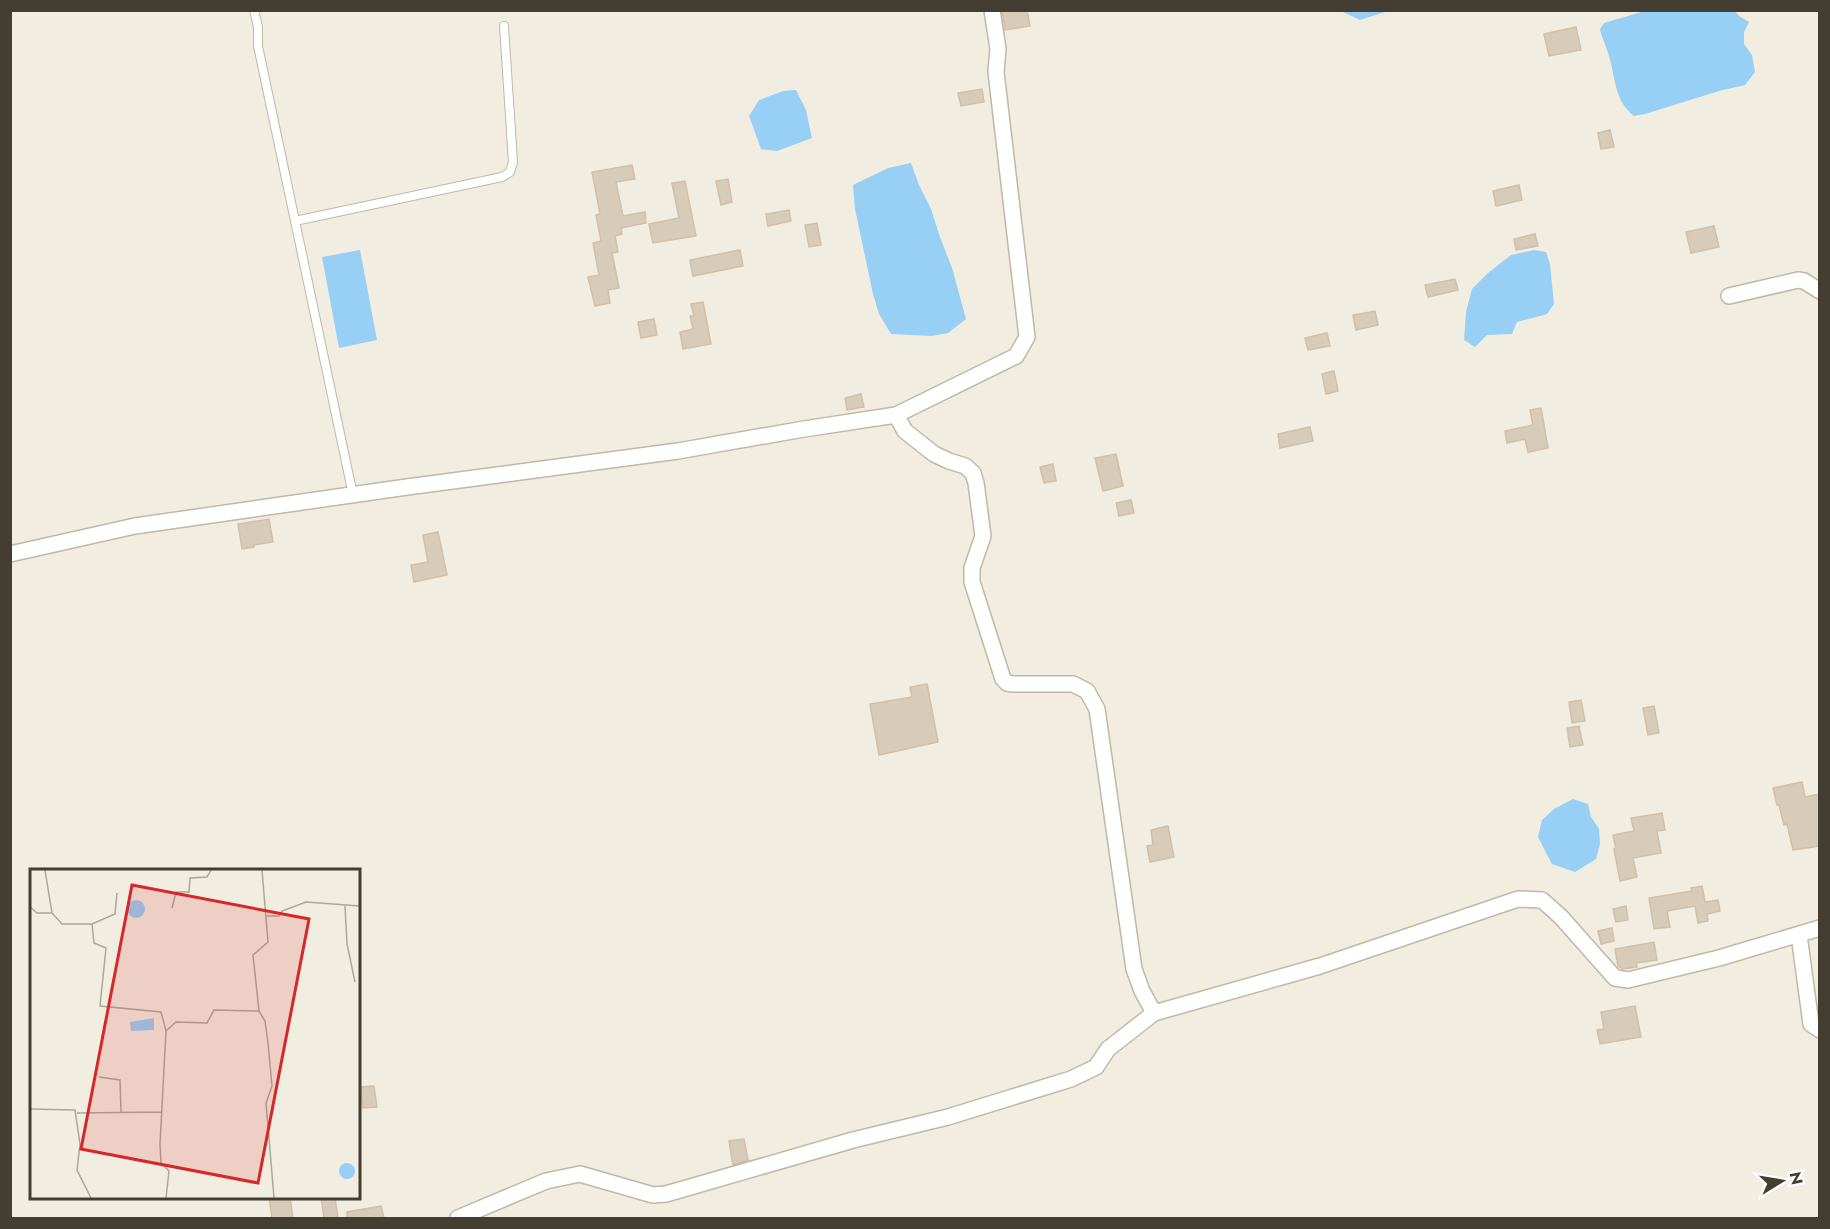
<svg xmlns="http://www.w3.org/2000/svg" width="1830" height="1229" font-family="Jost,sans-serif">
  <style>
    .water { fill: #97cff5 }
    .building { fill: #d7cbb9; stroke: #d0c0a9; stroke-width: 1.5 }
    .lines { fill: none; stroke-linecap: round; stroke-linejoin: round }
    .service-casing { stroke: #c1b8a6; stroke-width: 10 }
    .minor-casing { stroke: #c1b8a6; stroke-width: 18 }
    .service { stroke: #fff; stroke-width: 8 }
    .minor { stroke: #fff; stroke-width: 15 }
    .inset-road { fill: none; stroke: #aca79b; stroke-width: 1.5 }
    .view { fill: #d62828; fill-opacity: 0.15; stroke: #d62828; stroke-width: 3 }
    .inset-edge { fill: none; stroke: #443d32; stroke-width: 3 }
  </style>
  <rect width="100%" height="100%" fill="#f2ede1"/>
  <g class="water">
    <polygon points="1341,11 1341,10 1388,11 1360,20"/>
    <path d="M1645 11H1735L1739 16 1749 22 1744 32V44L1752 55 1755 72 1745 85 1719 91 1645 114 1634 116C1614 100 1616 79 1609 56 1607 47 1602 39 1600 29L1604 23Z"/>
    <polygon points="796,90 806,110 812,138 777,151 761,149 749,116 759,100 783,91"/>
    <polygon points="911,163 919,185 931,209 940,237 952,268 966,319 948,333 931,336 891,334 879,314 873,294 855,209 853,185 888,168"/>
    <polygon points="360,250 377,340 339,348 322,257"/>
    <polygon points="1534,250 1546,252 1550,264 1554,304 1547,314 1517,322 1512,334 1487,335 1475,347 1464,340 1466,312 1472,289 1488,273 1511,255"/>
    <polygon points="1573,799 1588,804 1591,817 1599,829 1600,844 1596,859 1575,872 1552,864 1538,837 1542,820 1554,809"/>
  </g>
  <g class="building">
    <polygon points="1002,10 1027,10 1030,26 1005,30"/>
    <polygon points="1576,27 1581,50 1549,56 1544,34"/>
    <polygon points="982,89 984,102 961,106 958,93"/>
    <polygon points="1610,130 1614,147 1601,149 1598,133"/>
    <polygon points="632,165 635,179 616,182 623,216 645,212 646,223 621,228 622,234 615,236 618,252 612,253 619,288 608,290 610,303 595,306 588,277 599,275 593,243 601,241 596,215 600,214 592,172"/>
    <polygon points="728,179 732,202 721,205 716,181"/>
    <polygon points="685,181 696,236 653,243 649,224 679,218 672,183"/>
    <polygon points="1519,185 1522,200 1496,206 1493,191"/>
    <polygon points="789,210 791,221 768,226 766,214"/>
    <polygon points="817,223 821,245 809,247 805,225"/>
    <polygon points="1714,226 1719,247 1691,253 1686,232"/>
    <polygon points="1535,234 1538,246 1516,250 1514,239"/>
    <polygon points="740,250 743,266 693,276 690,260"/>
    <polygon points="1455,279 1458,290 1428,297 1425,285"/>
    <polygon points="703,302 711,344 683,349 680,332 693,329 690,316 694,316 691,304"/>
    <polygon points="1375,311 1378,325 1356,330 1353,315"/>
    <polygon points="654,319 657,335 641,338 638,322"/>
    <polygon points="1327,333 1330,346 1308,350 1305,338"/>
    <polygon points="1334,371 1338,391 1326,394 1322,374"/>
    <polygon points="861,394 864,407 847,410 845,398"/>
    <polygon points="1541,408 1548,448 1528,452 1525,439 1507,443 1505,431 1533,425 1530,410"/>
    <polygon points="1310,427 1313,441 1280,448 1278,434"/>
    <polygon points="1116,454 1123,486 1103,491 1095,458"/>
    <polygon points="1053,464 1056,481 1044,483 1040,467"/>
    <polygon points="1131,500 1134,513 1119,516 1116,503"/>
    <polygon points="269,519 273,542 254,545 254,547 242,549 238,524"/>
    <polygon points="438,532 447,575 414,582 411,565 428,562 423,535"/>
    <polygon points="927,684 938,742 879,755 870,704 912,697 910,687"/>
    <polygon points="1581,700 1585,721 1572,723 1569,702"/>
    <polygon points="1654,706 1659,733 1648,735 1643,708"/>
    <polygon points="1579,726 1583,745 1570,747 1567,728"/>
    <polygon points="1802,782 1805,797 1820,794 1820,846 1793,850 1787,824 1784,825 1779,805 1777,805 1773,788"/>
    <polygon points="1662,813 1665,830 1657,831 1661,853 1633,858 1637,877 1620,881 1614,849 1616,849 1613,835 1634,831 1631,818"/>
    <polygon points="1168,826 1174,857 1150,862 1147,846 1153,845 1151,830"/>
    <polygon points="1702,886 1705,902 1718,900 1720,911 1707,914 1708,921 1698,923 1695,906 1667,911 1670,927 1654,929 1649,898 1692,891 1691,888"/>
    <polygon points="1626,906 1628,920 1616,922 1613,909"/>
    <polygon points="1612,928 1614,941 1601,944 1598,931"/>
    <polygon points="1654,942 1657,960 1636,963 1637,967 1622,969 1618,966 1615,949"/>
    <polygon points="1635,1006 1641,1037 1600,1044 1597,1030 1604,1029 1601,1012"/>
    <polygon points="374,1086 377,1107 363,1108 360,1087"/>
    <polygon points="744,1139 748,1160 733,1165 729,1141"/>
    <polygon points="269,1197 290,1197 293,1218 272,1218"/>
    <polygon points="321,1197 335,1197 338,1218 324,1218"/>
    <polygon points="381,1206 384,1218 347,1218 347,1212"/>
  </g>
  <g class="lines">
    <g class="service-casing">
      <g id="service">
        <polyline points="254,10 258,27 258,46 353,495"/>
        <polyline points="295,221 502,177 510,172 513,162 504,26"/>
      </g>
    </g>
    <g class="minor-casing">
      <g id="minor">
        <polyline points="1729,296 1798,280 1804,281 1820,291"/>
        <polyline points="896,415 905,431 934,454 949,461 965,466 973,473 976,483 983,536 972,568 972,582 1003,679 1007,683 1013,684 1073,684 1087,691 1097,709 1134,969 1142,991 1154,1013"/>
        <polyline points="10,554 135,526 407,487 678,451 804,429 896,415 1016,356 1027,337 996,72 998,49 992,10"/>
        <polyline points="1799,935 1811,1024 1820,1030"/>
        <polyline points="458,1218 546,1181 580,1174 653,1195 666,1194 853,1140 948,1117 1071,1079 1096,1067 1108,1049 1154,1013 1320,966 1518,899 1542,900 1561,917 1615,978 1628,980 1719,958 1820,928"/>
      </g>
    </g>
    <use href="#service" class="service"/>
    <use href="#minor" class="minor"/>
  </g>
  <g transform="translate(30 869)">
    <rect width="330" height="330" fill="#f2ede1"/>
    <path d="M97 40a9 9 0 1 1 18 0a9 9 0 1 1-18 0ZM124 149V161L101 162 100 153ZM309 302a8 8 0 1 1 16 0a8 8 0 1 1-16 0Z" fill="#97cff5"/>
    <path class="inset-road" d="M15 1 22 44M232 1 238 73 223 86 229 142 235 152 238 174 242 217 236 234 244 329M315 37 317 75 325 113M0 38 7 44H22L32 55H62L64 74 76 79 70 137 131 143 136 162 130 275 131 294 139 302 136 329M142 39 146 23H159L160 9 177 8 181 1M236 47H249L252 42 276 33 330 37M62 55 85 45 87 24M136 162 146 153 177 154 184 141 229 142M69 208 90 211 91 243M0 240 45 241 50 275 47 301 61 329M47 244 132 243"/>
    <path class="view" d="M102 16 279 50 228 314 51 280Z"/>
    <rect width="330" height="330" class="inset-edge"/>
  </g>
  <rect width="1830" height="1229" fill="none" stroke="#443d32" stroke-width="24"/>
  <g transform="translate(1782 1181) rotate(79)" stroke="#ffffff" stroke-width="4.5" paint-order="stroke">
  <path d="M0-4.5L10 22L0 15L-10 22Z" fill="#443d32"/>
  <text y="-9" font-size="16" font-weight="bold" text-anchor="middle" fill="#443d32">N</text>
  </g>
</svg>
